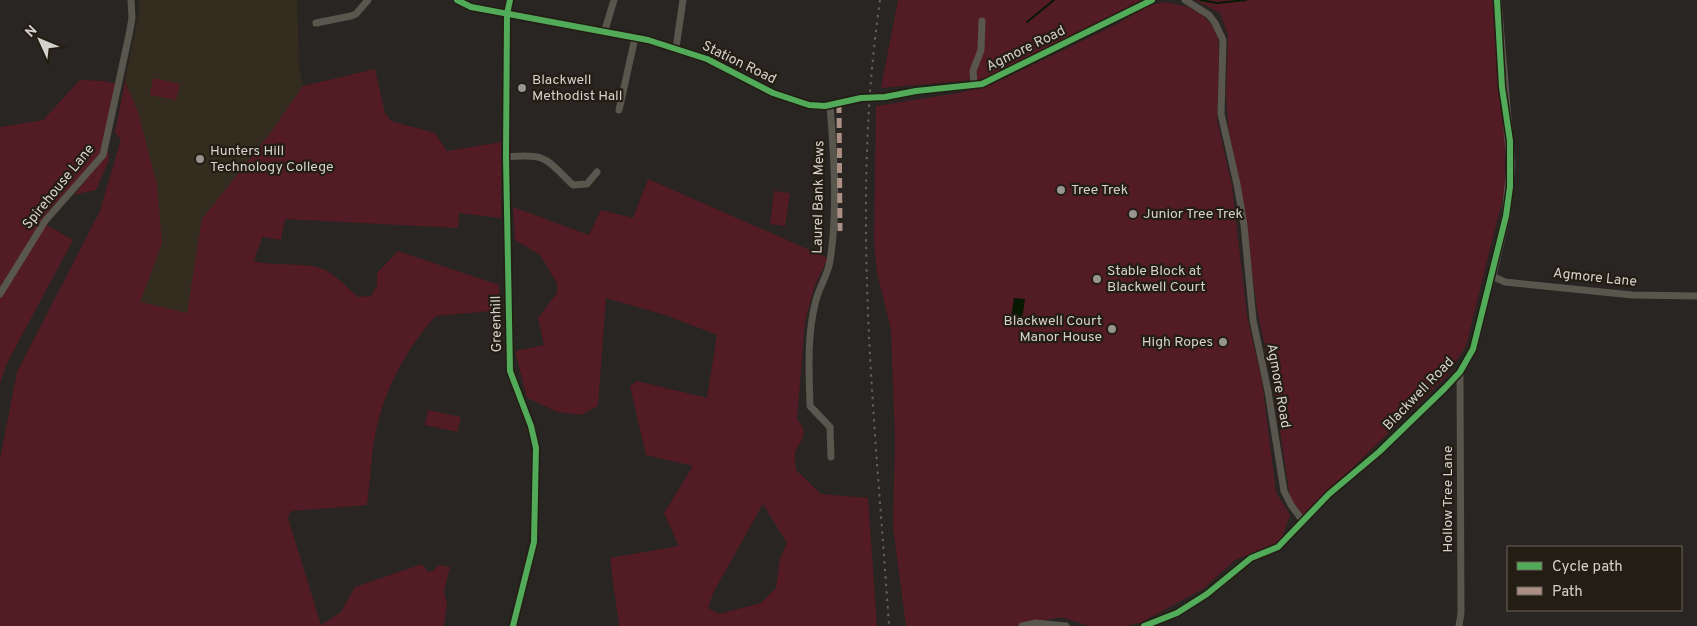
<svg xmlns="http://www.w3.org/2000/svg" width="1697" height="626" font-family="Overpass,sans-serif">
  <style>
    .built { fill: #342c1f }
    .green { fill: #531b24; fill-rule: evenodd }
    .water { fill: #081903 }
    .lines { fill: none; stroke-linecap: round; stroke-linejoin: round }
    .stream { stroke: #081903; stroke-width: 2 }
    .minor { stroke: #58564d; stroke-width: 7 }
    .tertiary { stroke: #58564d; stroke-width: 9 }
    .rail { stroke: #63615b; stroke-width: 2; stroke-dasharray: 2.5 5; stroke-linecap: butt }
    .quiet { stroke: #ac8f84; stroke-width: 5; stroke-dasharray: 10 5; stroke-linecap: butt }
    .cycleway-casing { stroke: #231d14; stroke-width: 9 }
    .cycleway { stroke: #51ab58; stroke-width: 6 }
    .poi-dot { fill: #989590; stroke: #231d14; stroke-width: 2 }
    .labels { text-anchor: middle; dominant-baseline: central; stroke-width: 4.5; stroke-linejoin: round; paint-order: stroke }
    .street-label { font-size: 14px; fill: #d5d1cc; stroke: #231d14 }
    .poi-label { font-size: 14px; fill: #d5d1cc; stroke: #231d14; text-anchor: start }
  </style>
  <rect width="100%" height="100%" fill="#282522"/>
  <polygon class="built" points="138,0 297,0 299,65 303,86 271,132 202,219 188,313 140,302 162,243 138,112 125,81 140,9"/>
  <g class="green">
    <polygon points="898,0 1142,0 985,79 881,88"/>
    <polygon points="1195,0 1492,0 1496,29 1499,95 1505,141 1505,189 1466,346 1446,377 1307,512 1301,515 1292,504 1289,491 1272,377 1258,315 1239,177 1229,133 1226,97 1228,35 1220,13"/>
    <polygon points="1166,2 1188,7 1202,15 1212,25 1218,38 1219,59 1217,120 1232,186 1247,316 1262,382 1276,492 1290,515 1282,537 1283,541 1235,560 1203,589 1140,623 1125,626 1089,626 1062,617 1013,626 906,626 893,527 895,440 891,330 877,272 874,242 876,106 964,92 991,85 1117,24 1149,5"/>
    <path d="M375 69 385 113 391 121 435 133 447 151 501 142V218L459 213 458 228 285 219 281 240 262 237 254 261C274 266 293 263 313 266 332 270 345 285 358 297L371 296 377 286V273L398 251 499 285 501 310 436 316C409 345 388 383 378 422 371 448 371 478 367 505L291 511 288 518 321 625 341 612 355 587 422 564 428 572 434 570 438 565 450 567 444 592 447 603 444 626H0V459L17 372 100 211 121 139 115 133 125 81 138 112 157 185 162 243 140 302 187 313 202 219 271 132 303 86Z"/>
    <polygon points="153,78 180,84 176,100 150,95"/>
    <polygon points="80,80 104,81 116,84 101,155 50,209 0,287 0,127 43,120"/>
    <polygon points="108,151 109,160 96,190 74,195"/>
    <path d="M648 179 828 258 815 285 805 321 797 419C810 435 801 438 795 453 794 458 796 465 796 470L821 494 868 498 877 626H619L610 558 679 546 664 513 693 466 646 455 630 386 637 381 707 398 717 335 668 316 606 298 598 406 581 415 558 412 527 398 515 351 544 345 538 318 557 293V283L540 255 515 240 513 207 589 235 601 210 633 218ZM763 504 787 543 780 558 776 588 761 603 719 614 708 608 714 591Z"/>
    <polygon points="774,191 790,193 785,226 770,224"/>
    <polygon points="47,225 73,240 6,365 0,384 0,298 35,238"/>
    <polygon points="428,410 461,417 457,432 425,425"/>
  </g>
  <polygon class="water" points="1014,298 1025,299 1022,320 1011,318"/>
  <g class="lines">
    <g class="stream">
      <polyline points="1200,0 1217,3 1246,0"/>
      <polyline points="1027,22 1054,0"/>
    </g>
    <g class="minor">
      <polyline points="457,0 471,7 648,40 707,59 773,93 809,105 825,106 861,98 885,97 916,91 982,84 1152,0"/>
      <polyline points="510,0 507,14 506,157 510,371 531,426 536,448 534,542 513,626"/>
      <polyline points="1185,0 1209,15 1215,23 1223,40 1221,114 1237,184 1244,225 1253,320 1268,391 1284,491 1291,505 1303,521"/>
      <polyline points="316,23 351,16 356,14 368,0"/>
      <polyline points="604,33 614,0"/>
      <polyline points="676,48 683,0"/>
      <polyline points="974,85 973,71 981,50 982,21"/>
      <path d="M830 106C834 156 838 211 830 261 828 275 818 289 815 304 807 337 809 371 810 406L830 427 831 457"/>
      <polyline points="619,110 635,38"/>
      <path d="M506 157C546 153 545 158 573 185L587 184 597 172"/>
      <polyline points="0,294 45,221 103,155 129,35 132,18 131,0"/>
      <polyline points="1022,626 1036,623 1066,626"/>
      <polyline points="1144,626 1177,613 1207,594 1251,558 1278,547 1329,494 1379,452 1445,388 1460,372 1473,349 1492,276 1505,282 1632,295 1697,296"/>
      <polyline points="1459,626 1461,613 1460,372"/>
    </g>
    <polyline class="tertiary" points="1492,276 1506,216 1511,165 1497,0"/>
    <path class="rail" d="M880 0C850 208 875 417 889 626"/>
    <polyline class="quiet" points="839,103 840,231"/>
    <g class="cycleway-casing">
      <g id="cycleway">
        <polyline points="457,0 471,7 648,40 707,59 773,93 809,105 825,106 861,98 885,97 916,91 982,84 1152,0"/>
        <polyline points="510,0 507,14 506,157 510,371 531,426 536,448 534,542 513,626"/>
        <polyline points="1144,626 1177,613 1207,594 1251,558 1278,547 1329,494 1379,452 1445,388 1460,372 1473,349 1506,216 1510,187 1510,141 1502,87 1497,0"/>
      </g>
    </g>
    <use href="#cycleway" class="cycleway"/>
  </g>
  <g class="poi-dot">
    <circle cx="522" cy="88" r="5"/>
    <circle cx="200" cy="159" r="5"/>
    <circle cx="1061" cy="190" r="5"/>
    <circle cx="1133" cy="214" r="5"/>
    <circle cx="1097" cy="279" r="5"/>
    <circle cx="1112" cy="329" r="5"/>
    <circle cx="1223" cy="342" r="5"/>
  </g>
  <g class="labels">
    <g class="street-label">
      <text transform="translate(1026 49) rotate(-26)">Agmore Road</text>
      <text transform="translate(739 63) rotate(26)">Station Road</text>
      <text transform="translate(59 187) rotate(-51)">Spirehouse Lane</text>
      <text transform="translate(819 197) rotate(-89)">Laurel Bank Mews</text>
      <text transform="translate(1595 278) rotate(6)">Agmore Lane</text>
      <text transform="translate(497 324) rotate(-91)">Greenhill</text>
      <text transform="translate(1278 386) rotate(80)">Agmore Road</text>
      <text transform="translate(1419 394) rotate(-46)">Blackwell Road</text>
      <text transform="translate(1448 499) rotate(-90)">Hollow Tree Lane</text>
    </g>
    <g class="poi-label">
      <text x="532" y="80">Blackwell<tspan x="532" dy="16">Methodist Hall</tspan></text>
      <text x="210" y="151">Hunters Hill<tspan x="210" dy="16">Technology College</tspan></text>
      <text x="1071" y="190">Tree Trek</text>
      <text x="1143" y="214">Junior Tree Trek</text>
      <text x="1107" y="271">Stable Block at<tspan x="1107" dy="16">Blackwell Court</tspan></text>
      <text x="1102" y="321" text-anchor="end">Blackwell Court<tspan x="1102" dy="16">Manor House</tspan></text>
      <text x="1213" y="342" text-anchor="end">High Ropes</text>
    </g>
  </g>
  <rect x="1507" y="546" width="175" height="65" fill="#231d14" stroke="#6a655e"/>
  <rect x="1517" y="562" width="25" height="8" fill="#51ab58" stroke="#6a655e"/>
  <text x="1552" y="571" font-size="15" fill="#d5d1cc">Cycle path</text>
  <rect x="1517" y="587" width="25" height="8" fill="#ac8f84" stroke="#6a655e"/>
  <text x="1552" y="596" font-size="15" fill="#d5d1cc">Path</text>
  <g transform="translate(40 40) rotate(314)" stroke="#231d14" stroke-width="4" paint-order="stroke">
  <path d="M0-4L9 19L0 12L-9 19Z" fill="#d5d1cc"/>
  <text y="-8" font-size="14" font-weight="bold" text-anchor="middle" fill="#d5d1cc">N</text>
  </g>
</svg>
